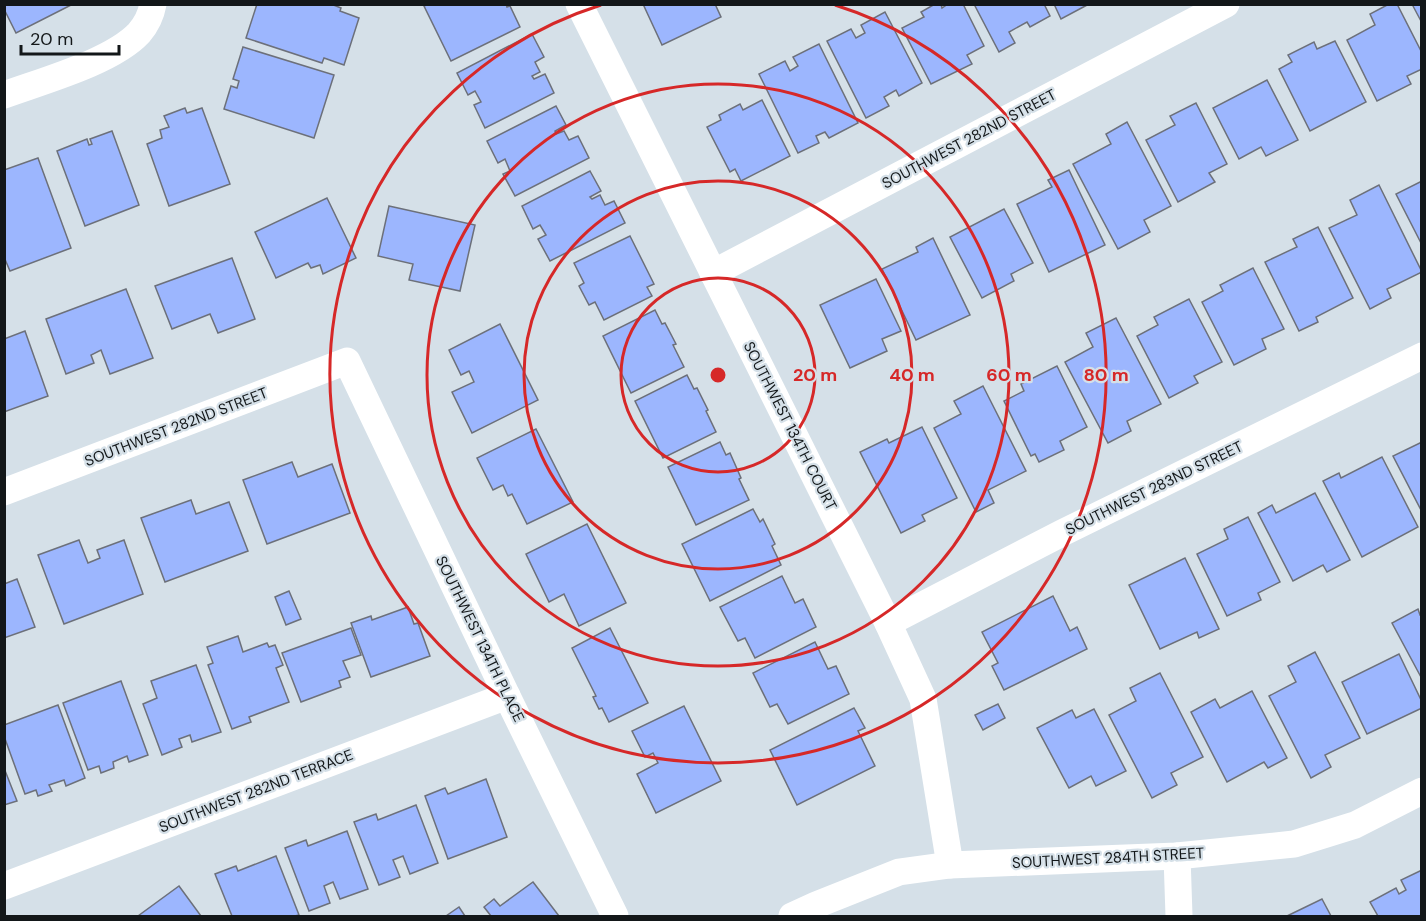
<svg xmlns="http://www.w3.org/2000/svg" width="1426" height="921" font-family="'DM Sans',sans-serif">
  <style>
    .building { fill: #9cb6fe; stroke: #6c707a; stroke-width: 1.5 }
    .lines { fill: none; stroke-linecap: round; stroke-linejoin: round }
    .street { stroke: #fff; stroke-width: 27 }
    .ring { fill: none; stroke: #d62828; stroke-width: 3 }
    .labels { text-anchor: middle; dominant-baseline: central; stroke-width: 4.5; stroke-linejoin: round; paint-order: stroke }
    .street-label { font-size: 15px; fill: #131719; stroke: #d5e0e8 }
    .centre { fill: #d62828; stroke: #d5e0e8; stroke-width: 3 }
    .ring-label { font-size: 18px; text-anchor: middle; font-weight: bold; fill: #d62828; stroke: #d5e0e8; stroke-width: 4.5; stroke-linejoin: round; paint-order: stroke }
  </style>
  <rect width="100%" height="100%" fill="#d5e0e8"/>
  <g class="building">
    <polygon points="4,4 73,4 16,33 4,9"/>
    <polygon points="257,4 331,4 341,8 340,11 359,18 344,65 324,58 322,63 246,38"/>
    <polygon points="428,4 506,4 507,7 510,6 520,27 451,61 424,6"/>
    <polygon points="643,4 715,4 721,17 662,45"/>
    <polygon points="935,4 941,4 942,8 948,4 963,4 984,46 967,55 972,64 931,84 902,28 924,17 921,12"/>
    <polygon points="974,4 1044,4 1050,16 1030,27 1027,22 1009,32 1015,43 999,52"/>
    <polygon points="1054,4 1089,4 1061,19"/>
    <polygon points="1389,4 1397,4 1422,53 1422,69 1407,76 1411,84 1377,101 1347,40 1375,25 1370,14"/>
    <polygon points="1415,4 1422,4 1422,23 1413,6"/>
    <polygon points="885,12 922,83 899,96 896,90 884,97 889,106 866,118 827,41 851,29 856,38 865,33 861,25"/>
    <polygon points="532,34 544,57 535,62 540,72 532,76 534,79 545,74 554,93 485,128 474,105 481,102 475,91 468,95 457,73"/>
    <polygon points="1335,41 1366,102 1310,131 1279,69 1292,62 1288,55 1314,42 1317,49"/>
    <polygon points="819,44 858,123 829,138 825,132 816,136 819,143 798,153 759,74 785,61 790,71 798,66 793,57"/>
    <polygon points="243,47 334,75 314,138 224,109 231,86 237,88 239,81 233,79"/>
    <polygon points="1267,80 1298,140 1266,156 1261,147 1239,159 1213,108"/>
    <polygon points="762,100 790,156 741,181 735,169 730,172 707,127 721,120 719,115 740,104 743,110"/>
    <polygon points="1196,103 1227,164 1209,173 1215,182 1178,202 1146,140 1175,125 1170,116"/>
    <polygon points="556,106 566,125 555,131 556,134 564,131 569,140 578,136 589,158 515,196 503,174 510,171 505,159 498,163 487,141"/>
    <polygon points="185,108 187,113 202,108 230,184 169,206 147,144 162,138 160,130 169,127 164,116"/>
    <polygon points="1127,122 1171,206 1144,220 1150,232 1118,249 1073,164 1111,144 1106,134"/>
    <polygon points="112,131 139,205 85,226 57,151 87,139 89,145 92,144 90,139"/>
    <polygon points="38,158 71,248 10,271 4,257 4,170"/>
    <polygon points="1069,170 1105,245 1049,272 1017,204 1052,187 1048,180"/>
    <polygon points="590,171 601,191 590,197 592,199 600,195 605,205 614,201 625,223 550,261 538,239 546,235 540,225 533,229 522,206"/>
    <polygon points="1422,181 1422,245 1396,194"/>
    <polygon points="1379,185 1422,272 1387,289 1391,298 1370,309 1329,228 1357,215 1350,200"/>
    <polygon points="327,198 356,258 323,274 320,265 311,268 308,263 276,278 255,232"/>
    <polygon points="389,206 475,225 460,291 409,280 413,264 378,256"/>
    <polygon points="1004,209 1033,263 1011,274 1014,281 982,298 950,237"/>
    <polygon points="1318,227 1353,298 1316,317 1318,322 1299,331 1265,262 1297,247 1293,239"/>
    <polygon points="630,236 654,284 647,287 652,296 604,320 595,302 589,305 579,286 584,283 574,263"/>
    <polygon points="933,238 970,315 916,340 882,269 918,252 916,247"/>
    <polygon points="232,258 255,319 218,333 210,314 172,329 155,286"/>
    <polygon points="1253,268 1284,329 1262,339 1266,349 1234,365 1202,302 1223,291 1220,285"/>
    <polygon points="876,279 901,331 882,339 887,351 850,368 820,305"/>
    <polygon points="126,289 153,358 110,374 101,350 91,355 94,363 66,374 46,319"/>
    <polygon points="1189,299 1222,362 1194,376 1198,383 1169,398 1137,336 1158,325 1154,317"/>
    <polygon points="655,310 662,324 665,323 676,344 673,345 684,367 631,393 603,336"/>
    <polygon points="1116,318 1161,404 1127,421 1131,431 1108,443 1065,362 1093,347 1086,333"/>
    <polygon points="500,324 538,400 472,433 452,392 474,382 469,371 461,375 449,350"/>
    <polygon points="25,331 48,396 4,412 4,339"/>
    <polygon points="1057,366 1087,427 1060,441 1064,450 1039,462 1035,454 1031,456 1004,401 1024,391 1021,384"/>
    <polygon points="687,375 694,389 697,388 708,410 706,411 716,432 663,458 635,401"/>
    <polygon points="983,386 1026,471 988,490 994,503 976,512 934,428 961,414 954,401"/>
    <polygon points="922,427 957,498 922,515 925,521 901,533 860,452 887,439 889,443"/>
    <polygon points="536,429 573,502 527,524 512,494 508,496 503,485 493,490 477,458"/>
    <polygon points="720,442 726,455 730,453 741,478 739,479 749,500 696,525 668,467"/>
    <polygon points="1422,442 1422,512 1393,456"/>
    <polygon points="1382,457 1418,527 1362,557 1323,481 1339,473 1341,478"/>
    <polygon points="292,462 298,477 332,464 350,513 267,544 243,480"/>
    <polygon points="1315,493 1350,560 1327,572 1323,565 1293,581 1258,513 1272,505 1276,513"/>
    <polygon points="191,500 196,514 229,502 248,551 165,582 141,518"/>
    <polygon points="753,509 760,522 763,519 775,544 772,546 781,565 710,601 682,544"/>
    <polygon points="1248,517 1280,582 1258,593 1261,600 1227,616 1197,554 1228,539 1224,529"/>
    <polygon points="587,524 626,603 579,626 564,594 549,602 526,554"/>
    <polygon points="79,540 88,563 100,558 97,550 124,540 143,594 64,624 38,555"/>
    <polygon points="1185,558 1219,629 1199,638 1197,632 1160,649 1129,585"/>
    <polygon points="782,576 795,603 803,599 816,627 755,658 745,638 738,641 720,607"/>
    <polygon points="17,579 35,627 4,638 4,584"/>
    <polygon points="289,591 301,619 286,625 275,597"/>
    <polygon points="1053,596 1070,631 1077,627 1087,649 1004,690 992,666 998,663 982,632"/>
    <polygon points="408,607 414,624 418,623 430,656 371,677 351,623 371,616 372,620"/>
    <polygon points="1418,609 1420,615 1422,614 1422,679 1392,623"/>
    <polygon points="351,628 361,655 343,661 350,677 339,681 341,687 301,702 282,653"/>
    <polygon points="610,628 648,703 609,722 602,708 599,709 593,697 596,696 572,648"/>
    <polygon points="238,636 243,652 267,643 269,647 275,645 283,665 276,668 289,702 249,717 251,722 232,729 208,665 213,663 207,647"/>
    <polygon points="815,642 828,669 836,666 849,694 788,724 777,704 770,707 753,673"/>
    <polygon points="1315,652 1360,738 1325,755 1331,767 1311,778 1269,696 1296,682 1288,666"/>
    <polygon points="1399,654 1422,702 1422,708 1367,734 1342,682"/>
    <polygon points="196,665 221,732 192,742 190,735 179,739 182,747 162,755 143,704 157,698 151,681"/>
    <polygon points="1160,673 1203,757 1171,773 1177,785 1152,798 1109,715 1136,701 1130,688"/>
    <polygon points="121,681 148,755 129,762 127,756 113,762 114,768 101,773 99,766 88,770 63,703"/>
    <polygon points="1252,691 1287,758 1268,768 1264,762 1227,782 1191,712 1215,699 1220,708"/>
    <polygon points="998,704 1005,718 983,730 975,715"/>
    <polygon points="58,705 85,778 66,786 64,780 49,785 52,791 38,796 36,790 25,794 4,736 4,725"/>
    <polygon points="684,706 721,781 656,813 637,774 658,763 653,753 645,757 632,731"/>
    <polygon points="854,708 865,728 858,731 875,766 797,805 770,750"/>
    <polygon points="1094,709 1126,771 1096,786 1091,776 1069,788 1037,728 1072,710 1076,718"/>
    <polygon points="4,768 17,801 4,805"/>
    <polygon points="486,779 507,837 448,859 425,796 445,788 448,794"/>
    <polygon points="416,805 438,863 410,874 403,856 393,860 400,877 379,885 354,822 376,814 378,820"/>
    <polygon points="347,831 368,889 340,899 333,882 324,886 330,903 309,911 285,848 306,840 308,846"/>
    <polygon points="276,856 299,915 295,916 232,916 215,874 236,866 238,871"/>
    <polygon points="1422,870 1422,916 1378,916 1370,902 1396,888 1399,894 1406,890 1401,880"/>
    <polygon points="533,882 559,916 491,916 484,907 494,899 500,906"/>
    <polygon points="179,886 201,916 138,916"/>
    <polygon points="1322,899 1331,916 1287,916"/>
    <polygon points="459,907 465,916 446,916"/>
  </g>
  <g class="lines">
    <g class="street">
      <polyline points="579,4 888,623 923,699 950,865"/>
      <path d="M4 95C42 81 112 62 139 33 146 25 151 15 153 4"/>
      <polyline points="713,273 1226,4"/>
      <polyline points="4,492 347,361 507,696 615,916"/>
      <polyline points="888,623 1062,533 1422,356"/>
      <polyline points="1177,856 1179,916"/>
      <polyline points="4,886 507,696"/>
      <polyline points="792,916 816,905 899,872 950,865 1177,856 1294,844 1355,825 1422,791"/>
    </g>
  </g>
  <g class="ring">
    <circle cx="718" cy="375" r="97"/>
    <circle cx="718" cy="375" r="194"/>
    <circle cx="718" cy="375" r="291"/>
    <path d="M835 5A388 388 0 1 1 601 5"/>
  </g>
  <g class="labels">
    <g class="street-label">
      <text transform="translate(969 139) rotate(-28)">SOUTHWEST 282ND STREET</text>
      <text transform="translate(790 426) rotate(63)">SOUTHWEST 134TH COURT</text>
      <text transform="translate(176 427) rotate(-21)">SOUTHWEST 282ND STREET</text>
      <text transform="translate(1154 488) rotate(-26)">SOUTHWEST 283ND STREET</text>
      <text transform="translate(480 639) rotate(64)">SOUTHWEST 134TH PLACE</text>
      <text transform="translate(256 791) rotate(-21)">SOUTHWEST 282ND TERRACE</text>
      <text transform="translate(1108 858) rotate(-3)">SOUTHWEST 284TH STREET</text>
    </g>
  </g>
  <circle cx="718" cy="375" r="9" class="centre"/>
  <g class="ring-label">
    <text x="815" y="381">20 m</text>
    <text x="912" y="381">40 m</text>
    <text x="1009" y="381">60 m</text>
    <text x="1106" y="381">80 m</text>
  </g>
  <rect width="1426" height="921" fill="none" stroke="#131719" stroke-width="12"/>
  <path d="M21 45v9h98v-9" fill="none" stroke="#131719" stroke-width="3"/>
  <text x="30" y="45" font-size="18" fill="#131719" stroke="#d5e0e8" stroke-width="4.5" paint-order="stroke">20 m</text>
</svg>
